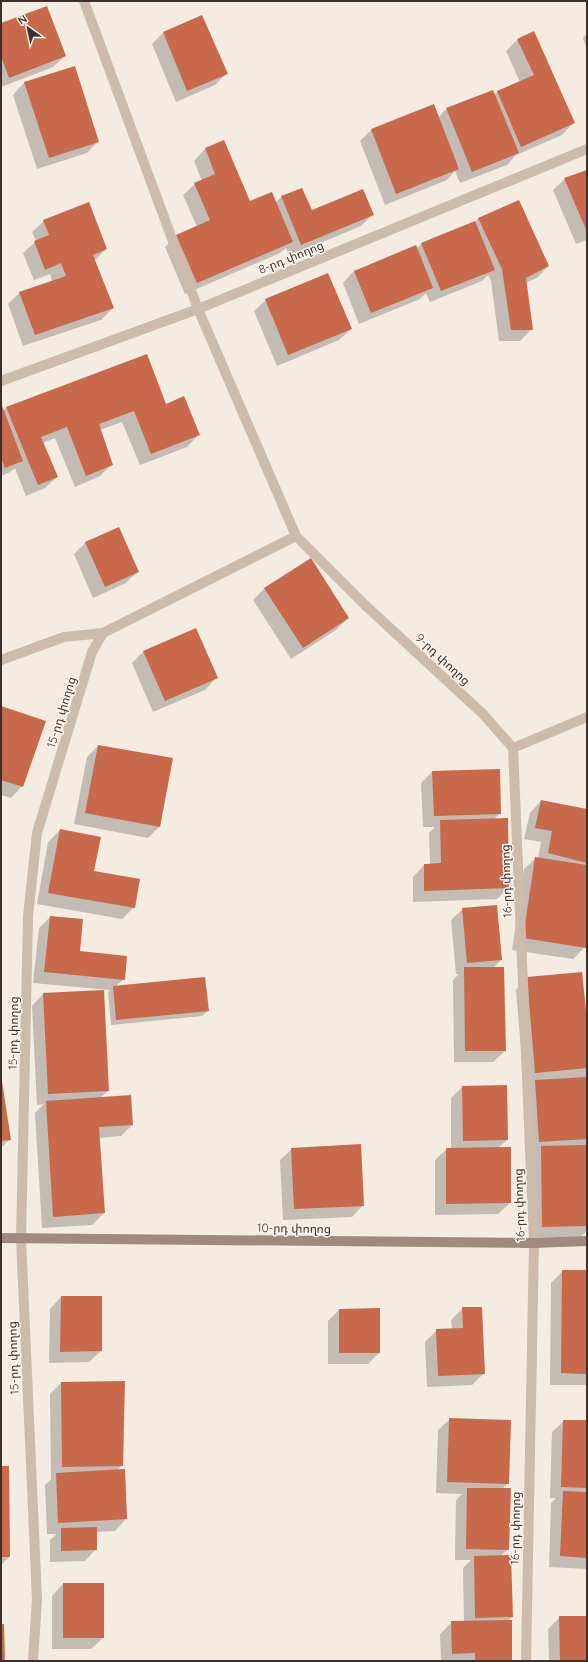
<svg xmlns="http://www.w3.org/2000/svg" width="588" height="1662" font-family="Quicksand,'Noto Sans Armenian',sans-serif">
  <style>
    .shadow { fill: #0003 }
    .building { fill: #c8694b }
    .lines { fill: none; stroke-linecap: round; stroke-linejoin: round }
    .lane { stroke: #cdbbac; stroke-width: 10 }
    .street { stroke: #cdbbac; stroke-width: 10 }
    .secondary { stroke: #a18a7d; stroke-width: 10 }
    .labels { text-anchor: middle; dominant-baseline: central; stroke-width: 3; stroke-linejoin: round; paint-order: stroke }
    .street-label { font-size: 12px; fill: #3b302b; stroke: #fbf5ee }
  </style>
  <rect width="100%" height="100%" fill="#f4ebe1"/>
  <g class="shadow">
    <polygon points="202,17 226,74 215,85 176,102 152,44 163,33"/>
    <polygon points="1,24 65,56 53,67 1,87"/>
    <polygon points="587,33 587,49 583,38"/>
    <polygon points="518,39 573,123 562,135 516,155 507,165 460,183 455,171 447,180 385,205 360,141 371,130 433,105 438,118 446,109 492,91 494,95 497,92 520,82 506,51"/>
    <polygon points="74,67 98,141 87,153 37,169 13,95 24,83"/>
    <polygon points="223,142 249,203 275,203 281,197 302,189 311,211 372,215 361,226 289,256 286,248 280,253 185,294 165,247 177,235 197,227 183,195 195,184 202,181 194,161 205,149"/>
    <polygon points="587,171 587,240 576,244 553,190 565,179"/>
    <polygon points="479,218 548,266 537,278 525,283 532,329 520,341 499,341 491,281 488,275 482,281 430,302 426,293 420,299 359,324 343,283 354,271 416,249 422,243 475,222"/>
    <polygon points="44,221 106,249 94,261 113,308 101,320 23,346 8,304 20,292 52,281 50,274 34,280 23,253 36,241 32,232"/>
    <polygon points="266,300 351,329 339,340 277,366 254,311"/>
    <polygon points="165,405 198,435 187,447 140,465 122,422 100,430 111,465 100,476 75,487 55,438 43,443 57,477 45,488 26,496 15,468 10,472 1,476 1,406 3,411 7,407"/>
    <polygon points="118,529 137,572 126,583 93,598 74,554 85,543"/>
    <polygon points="265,588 348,618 336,630 291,659 253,600"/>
    <polygon points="143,652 216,678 205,690 153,712 132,663"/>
    <polygon points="1,707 22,786 11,798 1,795"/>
    <polygon points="98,746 159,827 148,838 74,824 87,757"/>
    <polygon points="432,772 500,813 494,819 508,888 497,899 413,902 413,877 424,865 430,865 429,833 435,827 423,827 421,783"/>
    <polygon points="541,801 587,810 587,932 585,947 573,959 512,950 524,869 536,858 538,858 541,842 524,839 530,813"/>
    <polygon points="60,830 93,872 134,907 122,919 37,904 48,842"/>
    <polygon points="463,909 501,960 493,968 505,1051 493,1062 454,1062 453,980 459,974 456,974 451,920"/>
    <polygon points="50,917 79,952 124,979 116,986 208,1011 202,1016 111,1025 108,992 110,990 33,983 39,928"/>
    <polygon points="527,978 587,1021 587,1231 581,1237 531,1238 530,1159 536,1153 528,1153 524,1093 533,1083 524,1084 516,990"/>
    <polygon points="43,994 108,1091 100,1098 132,1125 121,1136 99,1138 104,1213 92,1225 42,1228 35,1113 44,1104 37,1105 32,1006"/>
    <polygon points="1,1076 10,1139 1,1148"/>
    <polygon points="462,1087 507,1140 498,1148 510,1203 498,1214 435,1215 435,1160 447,1149 451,1149 451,1098"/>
    <polygon points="292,1149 363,1205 352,1217 283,1220 280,1160"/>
    <polygon points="563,1271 587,1271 587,1385 550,1385 551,1283"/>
    <polygon points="61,1297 101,1351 89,1362 49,1363 50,1309"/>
    <polygon points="463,1308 484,1373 472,1385 427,1387 425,1342 437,1330 452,1329 451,1320"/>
    <polygon points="339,1310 379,1353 368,1364 328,1364 328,1321"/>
    <polygon points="124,1382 122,1465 117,1471 126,1519 115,1531 96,1532 96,1549 85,1561 50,1562 50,1540 57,1534 47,1534 45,1485 51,1479 50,1394 61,1383"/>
    <polygon points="450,1419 508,1483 502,1489 508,1549 501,1556 512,1617 507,1621 511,1661 441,1661 440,1634 452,1622 464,1622 463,1568 471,1560 455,1560 456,1500 462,1494 436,1493 438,1430"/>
    <polygon points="564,1421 587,1421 587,1569 549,1567 551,1503 556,1498 550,1498 552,1432"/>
    <polygon points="1,1467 9,1557 1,1565"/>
    <polygon points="63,1584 103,1638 91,1649 52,1649 52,1596"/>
    <polygon points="560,1617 587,1617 587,1661 549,1661 548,1629"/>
  </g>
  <g class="building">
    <polygon points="47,6 66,56 9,78 1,56 1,23"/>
    <polygon points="202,15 228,74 187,91 163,32"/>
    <polygon points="534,31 575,123 521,147 497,91 534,75 517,39"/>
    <polygon points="75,66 99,142 49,158 24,82"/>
    <polygon points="493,90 519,153 472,172 446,108"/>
    <polygon points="434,104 459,169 396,194 371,129"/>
    <polygon points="224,140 250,201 272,192 293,242 197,283 176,235 210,220 194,183 215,174 205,148"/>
    <polygon points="587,170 587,232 564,178"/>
    <polygon points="302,188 312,210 363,189 374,215 301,245 281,196"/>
    <polygon points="519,200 549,266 526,278 533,330 511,330 502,269 478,218"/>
    <polygon points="89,202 107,249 93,255 114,308 35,335 19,292 66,276 61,263 45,270 34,241 49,235 43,220"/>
    <polygon points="475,221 495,270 441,291 421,243"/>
    <polygon points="416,245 433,288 371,313 354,271"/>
    <polygon points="328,273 352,329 288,355 265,299"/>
    <polygon points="147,354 166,404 184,396 200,435 151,454 134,411 99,424 113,465 86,476 67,427 41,437 58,477 38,485 6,407"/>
    <polygon points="1,403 23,461 5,468 1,458"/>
    <polygon points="119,527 139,572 105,587 85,542"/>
    <polygon points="311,558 349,618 303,648 264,588"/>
    <polygon points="196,628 218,678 165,701 143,651"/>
    <polygon points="1,706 46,721 23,787 1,780"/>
    <polygon points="98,745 173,758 160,827 85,813"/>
    <polygon points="500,769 501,814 434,816 432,771"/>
    <polygon points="541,800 587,809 587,863 548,853 552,831 535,828"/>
    <polygon points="508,818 509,888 424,891 424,864 441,863 440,820"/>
    <polygon points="60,829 101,837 94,871 140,879 135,908 48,893"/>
    <polygon points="535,857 587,865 586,948 523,938"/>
    <polygon points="497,905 502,960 467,963 462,908"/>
    <polygon points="50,916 83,919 80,951 127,956 125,980 44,972"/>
    <polygon points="464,967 504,967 506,1051 465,1051"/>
    <polygon points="582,972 587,1020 587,1068 535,1073 527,977"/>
    <polygon points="205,977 209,1011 116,1020 113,986"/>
    <polygon points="104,990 109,1091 48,1094 43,993"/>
    <polygon points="1,1075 11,1140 1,1141"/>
    <polygon points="587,1077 587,1139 539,1142 535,1080"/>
    <polygon points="507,1085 508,1140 463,1141 462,1086"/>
    <polygon points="131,1095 133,1125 99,1127 105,1213 53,1217 46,1101"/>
    <polygon points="361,1144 364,1206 294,1209 291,1148"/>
    <polygon points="587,1145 587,1226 542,1227 541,1146"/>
    <polygon points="511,1147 511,1203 446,1204 446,1148"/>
    <polygon points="562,1270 587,1270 587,1374 561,1373"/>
    <polygon points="61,1296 102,1296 102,1351 60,1352"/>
    <polygon points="462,1307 482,1307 485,1374 438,1376 436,1329 463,1328"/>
    <polygon points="380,1308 380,1353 339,1353 339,1309"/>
    <polygon points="125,1381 123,1466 62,1467 61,1382"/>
    <polygon points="449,1418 511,1420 509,1484 447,1482"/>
    <polygon points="563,1420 587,1420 587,1488 561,1487"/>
    <polygon points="1,1466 9,1466 10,1557 1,1557"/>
    <polygon points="125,1469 127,1519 58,1523 56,1473"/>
    <polygon points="467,1488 511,1488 509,1550 466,1549"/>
    <polygon points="563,1491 587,1492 587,1558 560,1556"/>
    <polygon points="97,1527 97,1550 61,1551 61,1528"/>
    <polygon points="511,1555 513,1617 475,1618 474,1556"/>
    <rect x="63" y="1583" width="41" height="55"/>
    <polygon points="559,1616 587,1616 587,1661 560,1661"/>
    <polygon points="512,1620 512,1661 475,1661 475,1653 452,1654 451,1621"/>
    <polygon points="1,1624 4,1624 5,1661 1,1661"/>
  </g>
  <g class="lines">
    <polyline class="lane" points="1,660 64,637 103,633"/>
    <g class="street">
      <polyline points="84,1 198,309 296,536 365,605 483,714 513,748 587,717"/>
      <polyline points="1,381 198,309 587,149"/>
      <polyline points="513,748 534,1243 526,1661"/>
      <polyline points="33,1661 37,1600 21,1238 28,916 37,833 92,652 103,633 296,536"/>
    </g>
    <polyline class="secondary" points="1,1238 534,1243 587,1241"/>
  </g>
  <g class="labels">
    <g class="street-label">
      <text transform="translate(291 257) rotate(-22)">8-րդ փողոց</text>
      <text transform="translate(443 659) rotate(43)">9-րդ փողոց</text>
      <text transform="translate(61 712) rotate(-73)">15-րդ փողոց</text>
      <text transform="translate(506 881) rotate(-92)">16-րդ փողոց</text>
      <text transform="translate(13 1033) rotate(-89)">15-րդ փողոց</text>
      <text transform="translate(519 1205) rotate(-92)">16-րդ փողոց</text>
      <text transform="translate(294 1228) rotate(1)">10-րդ փողոց</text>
      <text transform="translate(13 1358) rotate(-92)">15-րդ փողոց</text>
      <text transform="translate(515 1528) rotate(-89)">16-րդ փողոց</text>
    </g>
  </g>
  <rect width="588" height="1662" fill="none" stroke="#3b302b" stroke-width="4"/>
  <g transform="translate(28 28) rotate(327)" stroke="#fbf5ee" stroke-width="3" paint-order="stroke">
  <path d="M0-3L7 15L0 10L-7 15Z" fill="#3b302b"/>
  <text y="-6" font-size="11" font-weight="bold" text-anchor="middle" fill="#3b302b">N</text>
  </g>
</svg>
